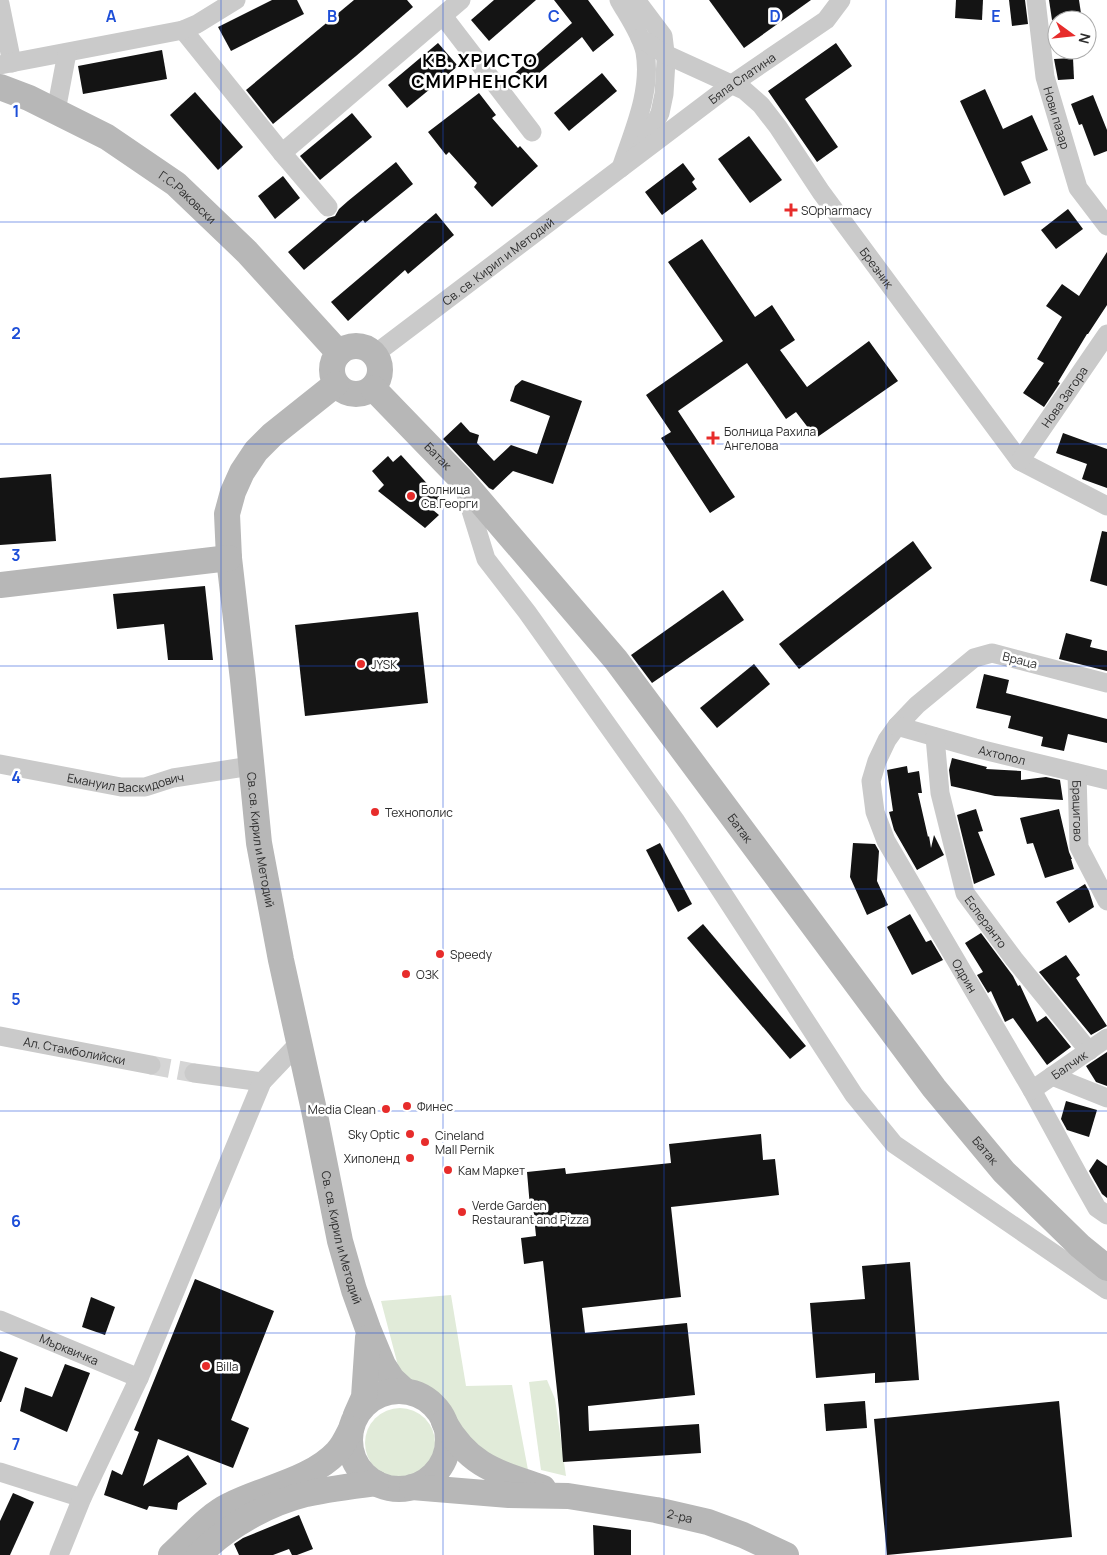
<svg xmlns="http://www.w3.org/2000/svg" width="1107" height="1555" font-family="Manrope,sans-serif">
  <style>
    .green { fill: #e1ebd9 }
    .building { fill: #141414 }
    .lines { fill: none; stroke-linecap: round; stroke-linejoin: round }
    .street-tunnel { stroke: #d5d5d5; stroke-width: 19; stroke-dasharray: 19 9; stroke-linecap: butt }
    .street { stroke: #cacaca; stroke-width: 19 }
    .secondary { stroke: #b7b7b7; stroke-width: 26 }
    .grid { fill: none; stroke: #1d4ed8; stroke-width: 1; stroke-opacity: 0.55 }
    .poi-dot { fill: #e72c2b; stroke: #fff; stroke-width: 2 }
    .labels { text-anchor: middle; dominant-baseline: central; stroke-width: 5; stroke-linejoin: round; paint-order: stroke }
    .street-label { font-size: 12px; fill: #2d2d2d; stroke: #fff }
    .poi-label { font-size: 12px; fill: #2d2d2d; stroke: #fff; text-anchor: start }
    .district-label { font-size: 18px; font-weight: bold; letter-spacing: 1px; fill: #000; stroke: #fff }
    .grid-label { font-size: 16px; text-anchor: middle; font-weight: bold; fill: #1d4ed8; stroke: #fff; stroke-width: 5; stroke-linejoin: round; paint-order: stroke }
  </style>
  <rect width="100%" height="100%" fill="#fff"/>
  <g class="green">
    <polygon points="451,1295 466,1386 512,1385 528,1470 513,1469 460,1436 453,1413 436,1393 401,1377 381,1301"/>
    <polygon points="547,1380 555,1399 566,1476 541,1470 529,1382"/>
    <circle cx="400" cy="1443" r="35"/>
  </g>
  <g class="building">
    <polygon points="272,0 297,0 304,14 231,51 218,27"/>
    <polygon points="354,0 407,0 413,7 356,56 273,124 246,90"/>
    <polygon points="494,0 536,0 489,41 471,20"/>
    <polygon points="554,0 588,0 614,35 593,52 582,37 525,85 515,73 572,23"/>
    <polygon points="709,0 811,0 744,48"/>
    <polygon points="956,0 983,0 982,20 955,18"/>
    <polygon points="1009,0 1025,0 1028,24 1012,26"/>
    <polygon points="1049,0 1079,0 1082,20 1052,20"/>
    <polygon points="438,43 458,66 407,108 388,85"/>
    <polygon points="836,43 852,66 805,99 838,147 817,162 768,91"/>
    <polygon points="162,50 167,79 83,94 78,66"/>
    <polygon points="1073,58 1074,79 1058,80 1054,59"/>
    <polygon points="602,73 617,91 569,131 554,113"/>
    <polygon points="985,89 1003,129 1032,115 1048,150 1021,162 1031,183 1004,196 960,101"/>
    <polygon points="195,92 243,147 218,170 170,115"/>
    <polygon points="479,93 496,115 492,118 518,148 520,146 538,166 492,207 474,187 477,183 449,152 446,155 428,132"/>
    <polygon points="1093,95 1107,130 1107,151 1094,156 1082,124 1079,125 1071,104"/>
    <polygon points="352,113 372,137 320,180 300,156"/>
    <polygon points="749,136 782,180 750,203 718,159"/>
    <polygon points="396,162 413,184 365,223 363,220 304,270 288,252 328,218 335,216 339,209 348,201"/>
    <polygon points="683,163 695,179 692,182 697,189 662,215 645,192"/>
    <polygon points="283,176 300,198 275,219 258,196"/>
    <polygon points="1068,209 1083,229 1056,249 1041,230"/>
    <polygon points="436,213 454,235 408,274 405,270 348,321 331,302"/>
    <polygon points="702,239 755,317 772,305 795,340 780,350 807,387 869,341 898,381 816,438 796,412 786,419 747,363 678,411 735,497 710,513 661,438 671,432 646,395 723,341 668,262"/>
    <polygon points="1107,252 1107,305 1088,334 1087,334 1058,382 1060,383 1044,407 1023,393 1044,363 1037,359 1062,317 1046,306 1062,284 1079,296"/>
    <polygon points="522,380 582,401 553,484 513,471 493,490 489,488 443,439 461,422 470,432 479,435 477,443 494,461 511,445 537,454 550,416 510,401 515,386"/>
    <polygon points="1063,433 1107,449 1107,488 1082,479 1087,464 1056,453"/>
    <polygon points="401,455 443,501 433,510 439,515 425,528 378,491 384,485 372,471 388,456 393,462"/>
    <polygon points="51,474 56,541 0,545 0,478"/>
    <polygon points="1102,531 1107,532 1107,586 1090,581"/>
    <polygon points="913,541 932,568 799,669 779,644"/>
    <polygon points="205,586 213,660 168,660 164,624 117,629 113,594"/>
    <polygon points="723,590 744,620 652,683 631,655"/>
    <polygon points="418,612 428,703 305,716 295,625"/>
    <polygon points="1066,633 1092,640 1090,647 1107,651 1107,671 1059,659"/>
    <polygon points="754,664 770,684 717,728 700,708"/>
    <polygon points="984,674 1009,680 1006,693 1107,719 1107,743 1068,734 1064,751 1041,746 1043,737 1008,728 1011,716 976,708"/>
    <polygon points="952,758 987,767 986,769 1021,771 1021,780 1046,777 1060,780 1063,800 995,796 951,786 949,770"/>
    <polygon points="907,766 908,773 919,771 922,793 918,793 928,837 929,836 931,848 934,835 944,855 917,870 894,830 889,812 893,811 887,770"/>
    <polygon points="976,809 983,831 978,832 995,875 974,884 957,815"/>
    <polygon points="1059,809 1069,852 1072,859 1071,859 1074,869 1045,878 1033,843 1027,844 1020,818"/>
    <polygon points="660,843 692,904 678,912 646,850"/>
    <polygon points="853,843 875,844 879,851 877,881 888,905 867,915 850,877"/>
    <polygon points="1085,884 1089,891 1094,907 1069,923 1056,902"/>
    <polygon points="910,914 926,942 931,940 943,960 912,975 887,927"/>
    <polygon points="703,924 806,1046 790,1059 687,938"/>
    <polygon points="981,933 1013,976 1018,986 1020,985 1037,1022 1046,1016 1071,1047 1047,1065 1013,1018 1005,1022 991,991 988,993 977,975 983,972 965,943"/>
    <polygon points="1066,955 1080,975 1076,978 1107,1026 1091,1035 1039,972"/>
    <polygon points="1107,1052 1107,1086 1096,1082 1086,1066"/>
    <polygon points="1066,1101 1097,1110 1089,1137 1067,1130 1061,1119"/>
    <polygon points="761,1134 763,1160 775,1159 779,1195 671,1207 681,1297 582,1308 585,1333 687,1323 695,1395 588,1406 589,1431 699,1424 701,1453 563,1462 559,1409 543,1261 524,1264 521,1238 536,1236 533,1206 530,1207 527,1172 565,1168 566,1174 671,1163 669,1144"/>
    <polygon points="1097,1159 1107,1166 1107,1198 1102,1194 1089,1171"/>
    <polygon points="910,1262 919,1380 875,1383 875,1373 816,1378 810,1303 865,1299 862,1266"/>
    <polygon points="195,1279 274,1311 231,1420 249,1428 233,1468 158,1439 143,1486 188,1455 207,1484 178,1503 177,1510 149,1506 147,1510 104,1495 112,1470 122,1475 139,1432 134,1430"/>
    <polygon points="91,1297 115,1307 105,1335 82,1327"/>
    <polygon points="0,1351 18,1358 1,1402 0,1402"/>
    <polygon points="65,1364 90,1373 67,1432 20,1411 25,1387 52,1397"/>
    <polygon points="865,1401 867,1428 826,1431 824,1404"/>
    <polygon points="1059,1401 1072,1537 887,1555 874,1419"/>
    <polygon points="13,1493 34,1502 10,1555 0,1555 0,1521"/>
    <polygon points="299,1515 313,1549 297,1555 292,1555 289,1549 273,1555 239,1555 234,1544 243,1538"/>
    <polygon points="593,1525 631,1530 631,1555 594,1555"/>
  </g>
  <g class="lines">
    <polyline class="street-tunnel" points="151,1065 194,1073"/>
    <g class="street">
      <path d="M619 0C628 16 641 34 645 52 652 91 633 132 621 168"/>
      <polyline points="636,0 663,36 666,61 664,94 660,113 642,148"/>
      <path id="s1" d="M1036 0 1045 77 1078 188 1107 226"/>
      <polyline points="0,4 12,63"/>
      <polyline points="443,16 532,132"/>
      <polyline points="183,30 282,153 328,207"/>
      <path id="s2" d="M640 38 665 54 744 90 761 105 778 127 821 192 1020 461 1107 506"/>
      <polyline points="0,65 183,30 197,24 236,0"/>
      <polyline points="56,111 67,53"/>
      <polyline points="282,153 461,0"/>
      <path id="s3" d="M375 354 732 84 826 20 841 0"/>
      <path id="s4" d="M1020 461 1107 334"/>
      <polyline points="464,488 486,559 527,612 675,820 854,1095 894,1144 1107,1290"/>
      <path id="s5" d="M1107 683 992 653 974 658 917 705 897 726 887 740 877 761 871 781 875 812 886 841 1032 1090 1080 1178 1097 1208 1107 1215"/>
      <path id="s6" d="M897 726 975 748 1107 780"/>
      <path id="s7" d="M935 737 940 793 965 893 1014 959 1089 1051"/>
      <path id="s8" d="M0 764 121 787H145L173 778 251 766"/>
      <path id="s9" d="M1077 773 1079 847 1107 901"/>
      <path id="s10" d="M0 1036 151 1065"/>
      <polyline points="194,1073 262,1082"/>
      <polyline points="1052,1076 1107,1098"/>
      <path id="s11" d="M1032 1090 1107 1038"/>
      <path id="s12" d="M0 1320 139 1378"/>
      <polyline points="0,1472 82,1498"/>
      <polyline points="59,1555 82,1498 139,1378 262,1082 299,1043"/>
    </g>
    <g class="secondary">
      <path id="s13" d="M0 87 29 98 107 137 176 184 247 252 339 353"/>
      <circle cx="356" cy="370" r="24"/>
      <path id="s14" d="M336 384 272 435 256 451 242 472 233 492 227 514 229 558 243 680 259 843 281 960 314 1110 340 1241 354 1290 368 1329 383 1365 392 1379 405 1391"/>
      <path id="s15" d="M373 388 461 479 616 660 934 1088 1004 1172 1080 1246 1107 1268"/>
      <polyline points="0,585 229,558"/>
      <circle cx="399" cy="1440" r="49"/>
      <polyline points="356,1415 364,1397 368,1338"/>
      <path d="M444 1422C470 1467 497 1472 543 1488"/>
      <path id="s16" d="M412 1487 509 1495 568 1496 656 1510 708 1522 743 1535 786 1555"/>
      <path d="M171 1555C190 1538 207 1516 230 1505 263 1488 311 1480 337 1452 343 1446 347 1437 351 1429"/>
      <path d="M199 1555C227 1526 267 1504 306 1494 329 1489 352 1486 376 1483"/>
    </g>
  </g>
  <path class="grid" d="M221 0V1555M443 0V1555M664 0V1555M886 0V1555M0 222H1107M0 444H1107M0 666H1107M0 889H1107M0 1111H1107M0 1333H1107"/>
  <g class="poi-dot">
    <path d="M788.5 202.5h5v5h5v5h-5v5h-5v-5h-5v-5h5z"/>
    <path d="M710.5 430.5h5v5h5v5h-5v5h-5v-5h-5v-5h5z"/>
    <circle cx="411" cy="496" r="5"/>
    <circle cx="361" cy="664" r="5"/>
    <circle cx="375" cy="812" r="5"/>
    <circle cx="440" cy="954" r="5"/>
    <circle cx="406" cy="974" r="5"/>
    <circle cx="407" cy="1106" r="5"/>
    <circle cx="386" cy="1109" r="5"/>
    <circle cx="410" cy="1134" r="5"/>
    <circle cx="425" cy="1142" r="5"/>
    <circle cx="410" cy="1158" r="5"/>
    <circle cx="448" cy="1170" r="5"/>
    <circle cx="462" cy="1212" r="5"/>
    <circle cx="206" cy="1366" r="5"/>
  </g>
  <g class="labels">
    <g class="street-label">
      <text stroke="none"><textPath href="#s3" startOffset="459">Бяла Слатина</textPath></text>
      <text stroke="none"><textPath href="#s1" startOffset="120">Нови пазар</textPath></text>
      <text stroke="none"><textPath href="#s13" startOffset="219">Г.С.Раковски</textPath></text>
      <text stroke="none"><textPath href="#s3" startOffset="154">Св. св. Кирил и Методий</textPath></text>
      <text stroke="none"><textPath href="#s2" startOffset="339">Брезник</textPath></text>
      <text stroke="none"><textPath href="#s4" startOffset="78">Нова Загора</textPath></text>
      <text stroke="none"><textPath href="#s15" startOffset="94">Батак</textPath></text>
      <text transform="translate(1020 660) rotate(14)">Враца</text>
      <text stroke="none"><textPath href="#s6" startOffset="109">Ахтопол</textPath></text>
      <text stroke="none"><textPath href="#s8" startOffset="128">Емануил Васкидович</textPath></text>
      <text stroke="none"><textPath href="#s9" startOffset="38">Брацигово</textPath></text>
      <text stroke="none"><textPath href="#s15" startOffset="574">Батак</textPath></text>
      <text stroke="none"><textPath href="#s14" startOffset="502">Св. св. Кирил и Методий</textPath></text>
      <text stroke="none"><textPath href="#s7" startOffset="195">Есперанто</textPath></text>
      <text stroke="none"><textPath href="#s5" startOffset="520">Одрин</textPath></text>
      <text stroke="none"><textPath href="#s10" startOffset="76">Ал. Стамболийски</textPath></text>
      <text stroke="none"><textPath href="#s11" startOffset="45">Балчик</textPath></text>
      <text stroke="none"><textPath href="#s15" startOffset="979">Батак</textPath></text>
      <text stroke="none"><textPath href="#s14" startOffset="908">Св. св. Кирил и Методий</textPath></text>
      <text stroke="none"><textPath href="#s12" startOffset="75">Мърквичка</textPath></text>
      <text stroke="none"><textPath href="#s16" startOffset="270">2-ра</textPath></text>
    </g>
    <g class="poi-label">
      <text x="801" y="210">SOpharmacy</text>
      <text x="724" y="431">Болница Рахила<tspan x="724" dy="14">Ангелова</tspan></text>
      <text x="421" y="489">Болница<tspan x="421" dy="14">Св.Георги</tspan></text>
      <text x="371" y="664">JYSK</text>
      <text x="385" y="812">Технополис</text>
      <text x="450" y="954">Speedy</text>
      <text x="416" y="974">ОЗК</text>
      <text x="417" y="1106">Финес</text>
      <text x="376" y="1109" text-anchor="end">Media Clean</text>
      <text x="400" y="1134" text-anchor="end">Sky Optic</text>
      <text x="435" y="1135">Cineland<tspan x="435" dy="14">Mall Pernik</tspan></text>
      <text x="400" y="1158" text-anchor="end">Хиполенд</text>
      <text x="458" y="1170">Кам Маркет</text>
      <text x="472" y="1205">Verde Garden<tspan x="472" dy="14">Restaurant and Pizza</tspan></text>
      <text x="216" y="1366">Billa</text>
    </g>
    <g class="district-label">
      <text x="480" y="60">КВ. ХРИСТО<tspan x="480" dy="21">СМИРНЕНСКИ</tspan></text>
    </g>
  </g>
  <g class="grid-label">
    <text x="111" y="22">A</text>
    <text x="332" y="22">B</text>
    <text x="554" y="22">C</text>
    <text x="775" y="22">D</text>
    <text x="996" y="22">E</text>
    <text x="16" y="117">1</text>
    <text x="16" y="339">2</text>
    <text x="16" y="561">3</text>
    <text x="16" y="783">4</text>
    <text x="16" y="1005">5</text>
    <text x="16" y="1227">6</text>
    <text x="16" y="1450">7</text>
  </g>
  <g transform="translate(1072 35) rotate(105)"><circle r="24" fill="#ffffff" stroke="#ababab"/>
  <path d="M0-4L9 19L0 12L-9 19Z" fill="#e72c2b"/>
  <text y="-8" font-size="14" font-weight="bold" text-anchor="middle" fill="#2d2d2d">N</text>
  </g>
</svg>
